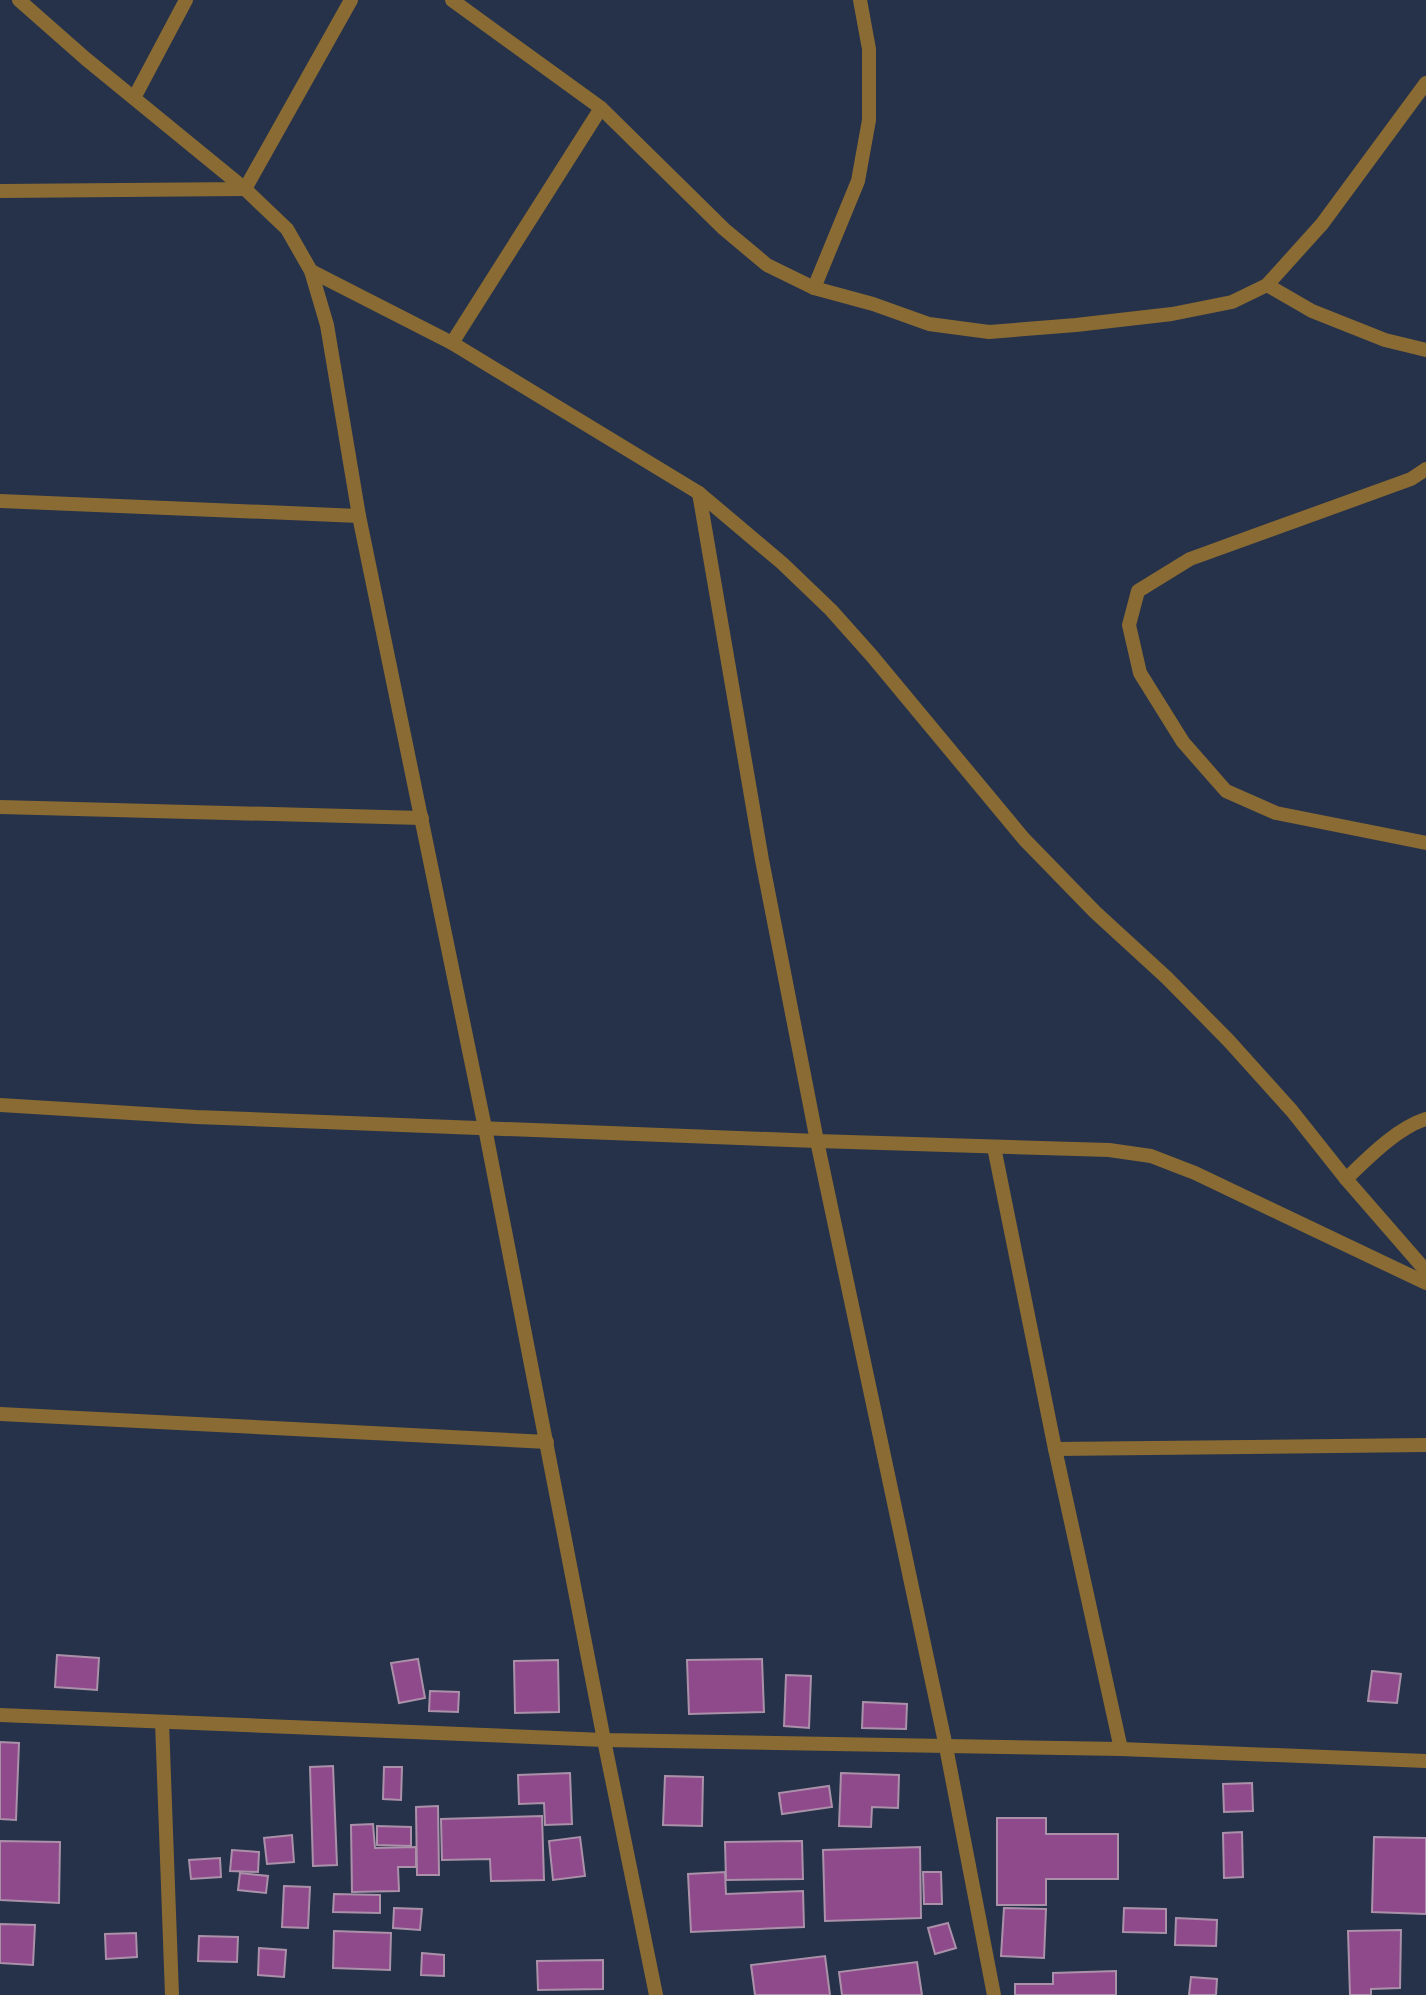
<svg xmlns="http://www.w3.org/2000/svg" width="1426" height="1995" font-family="'Nunito Sans',sans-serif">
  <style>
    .building { fill: #8e4a8b; stroke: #ab90a9; stroke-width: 2 }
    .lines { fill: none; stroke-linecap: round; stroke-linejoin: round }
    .minor { stroke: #8a6b33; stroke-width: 14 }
    .tertiary { stroke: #8a6b33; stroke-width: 14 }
  </style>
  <rect width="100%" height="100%" fill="#25324a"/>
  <g class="building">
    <polygon points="57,1655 99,1658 97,1690 55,1687"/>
    <polygon points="418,1659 425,1698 399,1703 391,1663"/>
    <polygon points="762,1659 764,1712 689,1714 687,1660"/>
    <polygon points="558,1660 559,1712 515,1713 514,1661"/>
    <polygon points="1372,1671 1401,1674 1397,1703 1368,1701"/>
    <polygon points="786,1675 811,1676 809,1728 784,1726"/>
    <polygon points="430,1691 459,1692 458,1712 429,1711"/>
    <polygon points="863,1702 907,1704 906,1729 862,1728"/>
    <polygon points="0,1742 19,1743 16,1820 0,1819"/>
    <polygon points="333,1766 337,1865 313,1866 310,1767"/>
    <polygon points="384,1767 402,1767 401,1800 383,1799"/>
    <polygon points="570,1773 572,1824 545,1825 544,1803 519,1804 518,1775"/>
    <polygon points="841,1773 899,1775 898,1808 872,1807 871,1827 839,1826"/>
    <polygon points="665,1776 703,1777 702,1826 663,1825"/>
    <polygon points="1252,1783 1253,1811 1224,1812 1223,1784"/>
    <polygon points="829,1786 832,1807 782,1814 779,1793"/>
    <polygon points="438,1806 439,1875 417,1875 416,1807"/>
    <polygon points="542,1816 544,1880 491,1881 490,1859 442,1860 441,1819"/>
    <polygon points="997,1818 1046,1818 1046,1834 1118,1834 1118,1879 1046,1879 1046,1905 997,1905"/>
    <polygon points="373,1824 375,1848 416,1847 416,1867 398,1867 399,1891 352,1892 351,1825"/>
    <polygon points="377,1826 411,1827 411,1846 377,1845"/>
    <polygon points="1242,1832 1243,1877 1224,1878 1223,1833"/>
    <polygon points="292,1835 294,1862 267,1864 264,1838"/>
    <polygon points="580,1837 585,1876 553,1880 549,1841"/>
    <polygon points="1374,1837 1426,1838 1426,1914 1372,1912"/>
    <polygon points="0,1841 60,1842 59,1903 0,1900"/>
    <polygon points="802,1841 803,1879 726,1880 725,1842"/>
    <polygon points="920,1847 921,1918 825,1921 823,1850"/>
    <polygon points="232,1850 259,1852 258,1872 230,1871"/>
    <polygon points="220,1858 221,1877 191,1879 189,1860"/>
    <polygon points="725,1872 726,1894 803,1891 804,1927 691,1932 688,1874"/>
    <polygon points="923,1872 941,1872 942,1904 924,1904"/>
    <polygon points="240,1873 268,1876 266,1893 238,1890"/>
    <polygon points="284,1886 310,1887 308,1928 282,1927"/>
    <polygon points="334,1894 380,1895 380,1913 333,1912"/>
    <polygon points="394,1908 422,1909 420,1930 393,1928"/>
    <polygon points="1004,1908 1046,1909 1044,1958 1001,1956"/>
    <polygon points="1124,1908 1166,1909 1166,1933 1123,1932"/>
    <polygon points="1176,1918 1217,1920 1216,1946 1175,1945"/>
    <polygon points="948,1923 956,1948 935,1954 928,1928"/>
    <polygon points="0,1924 35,1925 33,1965 0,1963"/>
    <polygon points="1401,1930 1400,1988 1371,1989 1371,1995 1350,1995 1348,1931"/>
    <polygon points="334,1931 391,1933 390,1970 333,1968"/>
    <polygon points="136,1933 137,1957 106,1959 105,1934"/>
    <polygon points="199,1936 238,1937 237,1962 198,1961"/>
    <polygon points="259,1948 286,1950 284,1977 258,1975"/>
    <polygon points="422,1953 444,1955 444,1976 421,1975"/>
    <polygon points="825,1956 830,1995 755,1995 751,1965"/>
    <polygon points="603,1960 603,1989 538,1990 537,1961"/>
    <polygon points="917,1962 922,1995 842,1995 839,1972"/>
    <polygon points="1116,1971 1116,1995 1015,1995 1015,1984 1053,1984 1053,1973"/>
    <polygon points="1191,1977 1217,1979 1216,1995 1189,1995"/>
  </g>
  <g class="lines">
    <g class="minor">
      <polyline points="134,98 186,0"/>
      <polyline points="601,108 724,229 767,265 814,288 873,304 929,324 989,332 1076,325 1172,314 1232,302 1267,285 1322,224 1426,83"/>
      <polyline points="0,191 245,189 351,0"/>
      <polyline points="311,271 452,343 699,493 782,563 831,610 872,656 1024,839 1095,912 1167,978 1229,1041 1292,1111 1346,1179 1426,1271"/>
      <polyline points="1267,285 1312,311 1385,340 1426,350"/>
      <polyline points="814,288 858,181 869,120 869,49 860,0"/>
      <polyline points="452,343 601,108 452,0"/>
      <polyline points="1426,469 1411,479 1190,559 1138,591 1129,625 1140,673 1183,742 1226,791 1276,813 1426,843"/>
      <polyline points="699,493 762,860 817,1141 946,1747 994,1995"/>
      <polyline points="0,501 359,516"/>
      <polyline points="0,807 422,818"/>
      <polyline points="0,1105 196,1117 817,1141 1109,1150 1151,1156 1195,1173 1426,1283"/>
      <polyline points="994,1147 1055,1449 1121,1749"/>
      <path d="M1346 1179C1368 1158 1397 1128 1426 1119"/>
      <polyline points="0,1414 547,1442"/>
      <polyline points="1055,1449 1426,1445"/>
      <polyline points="0,1715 604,1740 1121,1749 1426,1761"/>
      <polyline points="162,1722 172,1995"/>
    </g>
    <polyline class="tertiary" points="19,0 86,59 245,189 287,229 311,271 327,325 359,516 485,1128 604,1740 656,1995"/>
  </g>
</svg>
